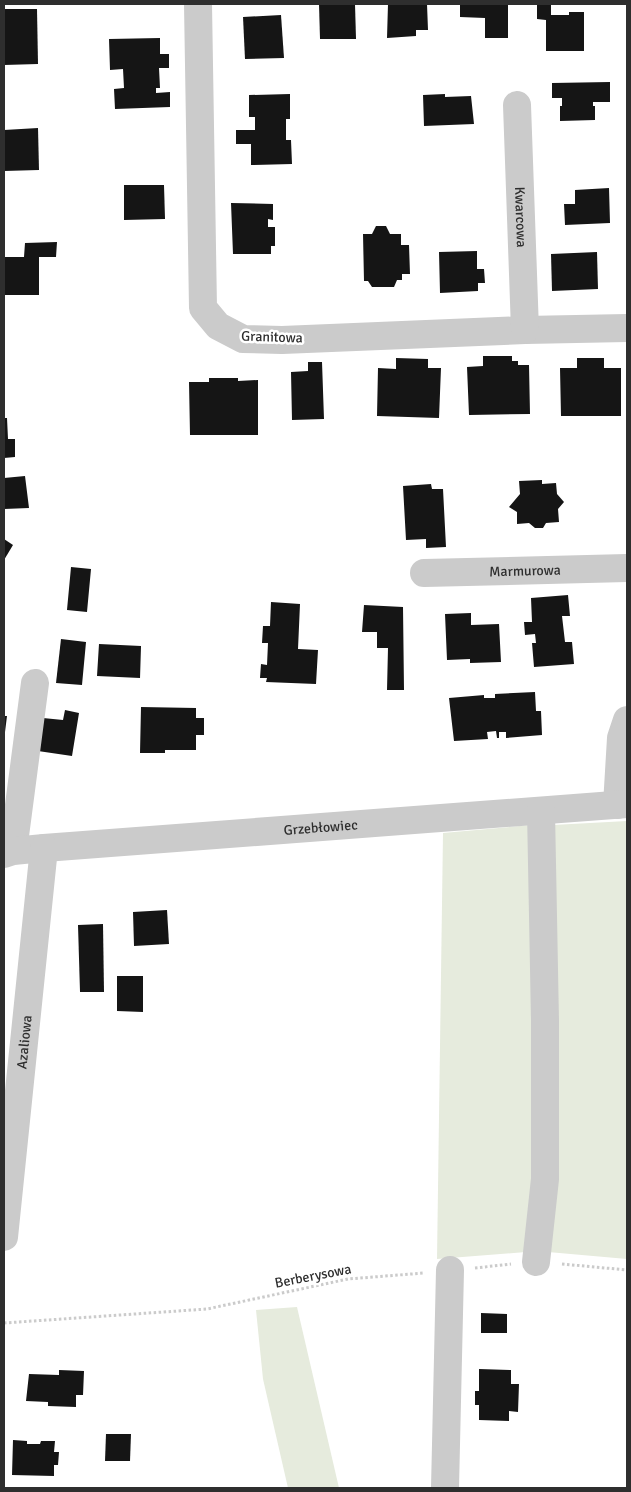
<svg xmlns="http://www.w3.org/2000/svg" width="631" height="1492" font-family="Signika,sans-serif">
  <style>
    .green { fill: #e6ebdd }
    .building { fill: #151515 }
    .lines { fill: none; stroke-linecap: round; stroke-linejoin: round }
    .path { stroke: #cbcbcb; stroke-width: 3; stroke-dasharray: 2.5 2.5; stroke-linecap: butt }
    .street { stroke: #cbcbcb; stroke-width: 28 }
    .labels { text-anchor: middle; dominant-baseline: central; stroke-width: 5; stroke-linejoin: round; paint-order: stroke }
    .street-label { font-size: 14px; fill: #2e2e2e; stroke: #fff }
  </style>
  <rect width="100%" height="100%" fill="#fff"/>
  <g class="green">
    <polygon points="627,821 627,1259 548,1252 553,825"/>
    <polygon points="531,825 533,1178 526,1252 437,1259 443,833"/>
    <polygon points="297,1307 339,1488 288,1488 263,1379 256,1310"/>
  </g>
  <g class="building">
    <polygon points="319,4 355,4 356,39 320,39"/>
    <polygon points="388,4 427,4 428,30 416,30 416,36 387,38"/>
    <polygon points="460,4 508,4 508,38 485,38 485,18 460,17"/>
    <polygon points="537,4 551,4 551,15 569,15 569,12 584,12 584,51 546,51 546,20 537,19"/>
    <polygon points="4,9 37,9 38,64 4,65"/>
    <polygon points="281,15 284,58 245,59 243,17"/>
    <polygon points="160,38 160,54 169,54 169,68 159,68 160,88 156,88 156,93 170,92 170,107 115,109 114,89 124,88 123,69 110,70 109,39"/>
    <polygon points="610,82 610,102 593,102 593,106 595,106 595,120 560,121 560,106 562,106 562,98 552,98 552,83"/>
    <polygon points="290,94 290,119 286,119 286,140 291,140 292,164 251,165 251,144 236,144 236,130 255,130 255,117 249,117 249,95"/>
    <polygon points="445,94 445,97 471,96 474,124 424,126 423,95"/>
    <polygon points="38,128 39,170 4,171 4,130"/>
    <polygon points="124,185 164,185 165,219 124,220"/>
    <polygon points="609,188 610,223 565,225 564,204 575,204 575,190"/>
    <polygon points="231,203 273,204 273,220 268,219 268,227 275,227 275,246 271,246 271,254 233,254"/>
    <polygon points="376,226 386,226 390,234 401,234 401,245 409,245 410,274 402,274 402,280 397,280 394,287 372,287 368,281 364,281 363,234 372,234"/>
    <polygon points="57,242 56,257 39,257 39,295 4,295 4,257 24,257 25,243"/>
    <polygon points="477,251 477,269 484,269 485,283 478,283 478,291 440,293 439,252"/>
    <polygon points="597,252 598,289 552,291 551,254"/>
    <polygon points="483,356 512,356 512,361 518,361 518,365 529,365 530,414 469,415 467,367 483,366"/>
    <polygon points="396,358 428,359 428,368 441,368 439,418 377,416 378,368 396,369"/>
    <polygon points="577,358 604,358 604,368 621,368 621,416 561,416 560,368 577,368"/>
    <polygon points="308,362 322,362 324,419 292,420 291,372 308,371"/>
    <polygon points="209,378 238,378 238,381 258,380 258,435 190,435 189,382 209,382"/>
    <polygon points="4,418 7,418 8,439 15,439 15,457 4,458"/>
    <polygon points="25,476 29,508 4,509 4,478"/>
    <polygon points="542,480 542,484 556,483 557,494 564,502 558,509 559,522 546,523 543,528 535,528 529,523 517,524 517,512 509,507 520,494 519,481"/>
    <polygon points="431,484 432,489 443,489 446,547 426,548 426,539 406,540 403,486"/>
    <polygon points="4,539 13,545 4,560"/>
    <polygon points="71,567 91,569 87,612 67,610"/>
    <polygon points="568,595 570,616 562,616 565,642 572,642 574,664 534,667 532,643 536,643 535,634 525,635 524,622 532,622 531,598"/>
    <polygon points="271,602 300,604 298,649 318,650 316,684 266,682 267,678 260,678 261,664 267,665 268,643 262,643 263,626 270,626"/>
    <polygon points="364,605 403,607 404,690 387,690 388,648 377,648 377,632 362,632"/>
    <polygon points="471,613 471,625 499,624 501,662 470,663 470,659 447,660 445,614"/>
    <polygon points="61,639 86,642 82,685 56,683"/>
    <polygon points="99,644 141,646 140,678 97,676"/>
    <polygon points="535,692 536,711 541,711 542,735 506,738 506,732 499,732 499,738 497,738 496,731 487,732 488,739 454,741 449,698 484,695 484,698 495,698 495,694"/>
    <polygon points="141,707 196,708 196,718 204,718 204,735 196,735 196,750 165,750 165,753 140,753"/>
    <polygon points="65,710 79,713 72,756 38,751 43,718 63,720"/>
    <polygon points="4,716 7,716 5,732 4,732"/>
    <polygon points="167,910 169,944 134,946 133,912"/>
    <polygon points="103,924 104,992 80,992 78,925"/>
    <polygon points="117,976 143,976 143,1012 117,1011"/>
    <polygon points="481,1313 507,1314 507,1333 481,1333"/>
    <polygon points="479,1369 511,1370 511,1384 519,1384 518,1412 509,1411 509,1421 479,1420 479,1405 475,1405 475,1391 479,1391"/>
    <polygon points="59,1370 84,1371 83,1395 76,1395 76,1407 48,1406 48,1402 26,1401 29,1374 59,1375"/>
    <polygon points="106,1434 131,1434 130,1461 105,1461"/>
    <polygon points="13,1440 27,1441 27,1444 40,1444 41,1441 55,1441 54,1452 59,1452 58,1465 54,1465 54,1476 12,1475"/>
  </g>
  <g class="lines">
    <g class="path">
      <polyline points="562,1264 627,1270"/>
      <polyline points="475,1268 511,1264"/>
      <polyline points="4,1323 207,1309 348,1279 424,1273"/>
    </g>
    <g class="street">
      <polyline points="198,4 203,308 218,326 243,339 282,340 525,330 627,328"/>
      <path id="s1" d="M517 105 525 330"/>
      <path id="s2" d="M424 573 627 568"/>
      <polyline points="617,805 621,738 627,720"/>
      <polyline points="13,851 35,683"/>
      <path id="s3" d="M4 854 13 851 44 848 627 804"/>
      <path id="s4" d="M4 1237 44 848"/>
      <polyline points="536,1262 545,1179 545,1021 541,811"/>
      <polyline points="445,1488 450,1270"/>
    </g>
  </g>
  <g class="labels">
    <g class="street-label">
      <text stroke="none"><textPath href="#s1" startOffset="112">Kwarcowa</textPath></text>
      <text transform="translate(272 337) rotate(2)">Granitowa</text>
      <text stroke="none"><textPath href="#s2" startOffset="101">Marmurowa</textPath></text>
      <text stroke="none"><textPath href="#s3" startOffset="318">Grzebłowiec</textPath></text>
      <text stroke="none"><textPath href="#s4" startOffset="196">Azaliowa</textPath></text>
      <text transform="translate(313 1276) rotate(-11)">Berberysowa</text>
    </g>
  </g>
  <rect width="631" height="1492" fill="none" stroke="#2e2e2e" stroke-width="10"/>
</svg>
